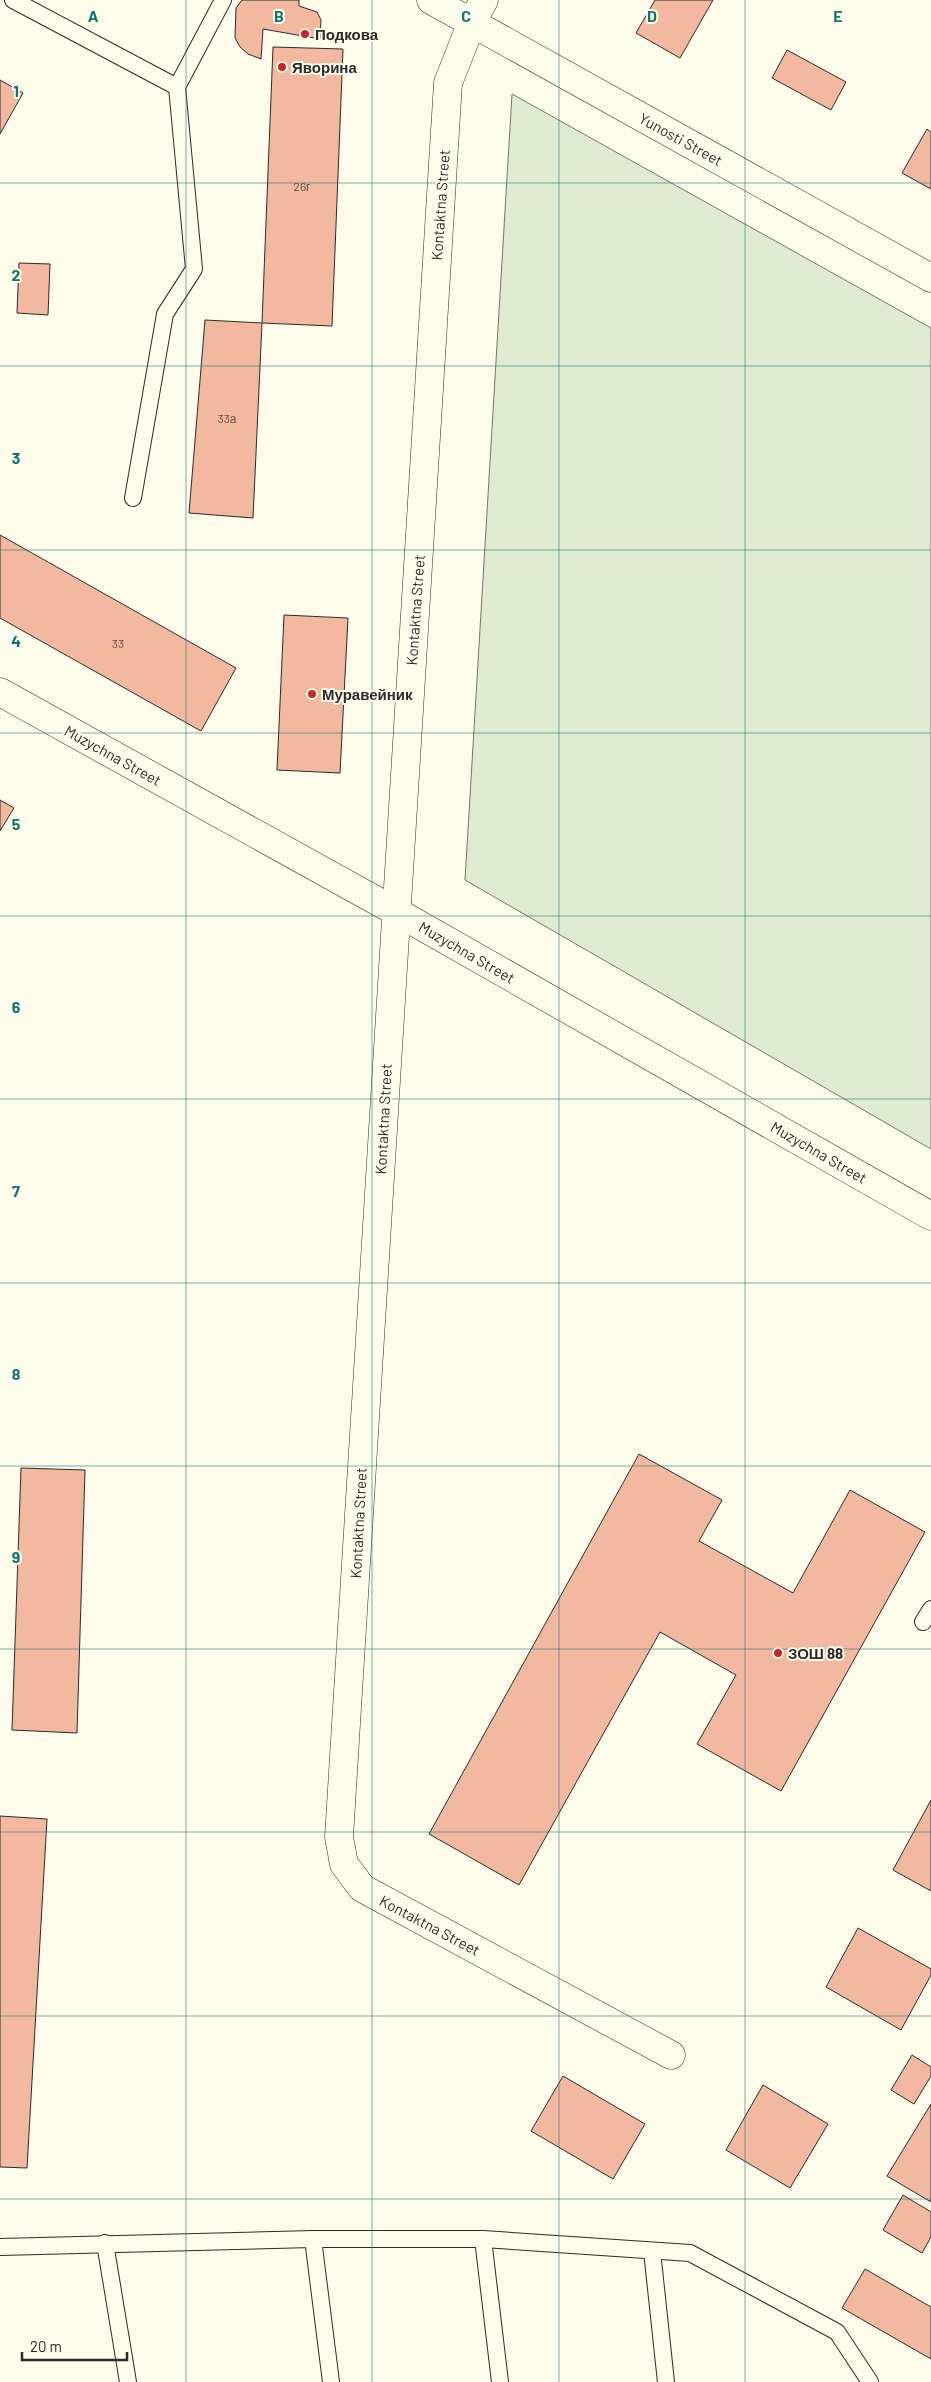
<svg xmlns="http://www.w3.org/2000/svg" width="931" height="2382" font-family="Barlow,sans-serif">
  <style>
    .green { fill: #deebd1; stroke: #74746e }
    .building { fill: #f2b8a0; stroke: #2b2b2b }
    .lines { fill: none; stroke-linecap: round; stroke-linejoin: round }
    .lane-casing { stroke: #2b2b2b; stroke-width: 18 }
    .street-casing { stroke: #2b2b2b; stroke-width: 29 }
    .secondary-casing { stroke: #2b2b2b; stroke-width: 29 }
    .lane { stroke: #fdfbea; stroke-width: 16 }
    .street { stroke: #fdfbea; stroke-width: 28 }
    .secondary { stroke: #fdfbea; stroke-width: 28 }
    .grid { fill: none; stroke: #0f766e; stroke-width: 1; stroke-opacity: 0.55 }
    .poi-dot { fill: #c62828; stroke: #fdfbea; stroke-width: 2 }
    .labels { text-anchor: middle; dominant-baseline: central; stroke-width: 4; stroke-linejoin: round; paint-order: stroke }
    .number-label { font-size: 12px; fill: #5d4e48 }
    .poi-label { font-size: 15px; font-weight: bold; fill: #2b2b2b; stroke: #fdfbea; text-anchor: start }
    .street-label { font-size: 15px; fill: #2b2b2b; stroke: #fdfbea }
    .grid-label { font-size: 16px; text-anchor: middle; font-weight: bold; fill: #0f766e; stroke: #fdfbea; stroke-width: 4; stroke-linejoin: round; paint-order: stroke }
  </style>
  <rect width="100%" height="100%" fill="#fdfbea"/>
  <polygon class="green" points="512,94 931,328 931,1149 465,880"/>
  <g class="building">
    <polygon points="242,0 299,0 299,6 317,12 321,20 320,39 263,29 261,59 248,54 240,47 235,38 236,8"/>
    <polygon points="655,0 713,0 680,58 636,33"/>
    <polygon points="273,47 343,49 332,326 262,323"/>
    <polygon points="787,50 846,82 831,110 772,78"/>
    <polygon points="0,80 23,93 0,134"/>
    <polygon points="927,129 931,132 931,189 902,173"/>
    <polygon points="19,263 50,264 48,315 17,313"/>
    <polygon points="205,320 262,323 253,518 189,513"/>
    <polygon points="0,535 236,668 201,731 0,618"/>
    <polygon points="284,615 348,618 340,773 277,770"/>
    <polygon points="0,800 14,808 0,831"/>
    <polygon points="639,1454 722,1500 699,1541 793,1593 850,1490 925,1532 781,1791 697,1744 736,1675 660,1632 519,1885 429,1834"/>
    <polygon points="21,1468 85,1470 77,1733 12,1730"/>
    <polygon points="931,1800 931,1891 893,1870"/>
    <polygon points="0,1816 47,1819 27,2168 0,2167"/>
    <polygon points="858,1928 931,1969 931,1975 901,2030 826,1987"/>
    <polygon points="912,2055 931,2067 931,2076 914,2104 891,2090"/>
    <polygon points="563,2076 645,2124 613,2179 531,2131"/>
    <polygon points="763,2085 828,2124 790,2188 726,2150"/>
    <polygon points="931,2104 931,2202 887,2176"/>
    <polygon points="903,2195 931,2212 931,2237 922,2253 883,2230"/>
    <polygon points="865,2269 931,2307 931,2359 842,2308"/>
  </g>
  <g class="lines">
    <g class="lane-casing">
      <g id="lane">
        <polyline points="13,0 177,87 223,0"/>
        <polyline points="133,498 165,314 194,269 177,87"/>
        <polyline points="923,1622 931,1609"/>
        <polyline points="313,2239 331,2382"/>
        <polyline points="483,2239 500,2382"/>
        <polyline points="105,2243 128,2382"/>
        <polyline points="0,2247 313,2239 483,2239 690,2253 837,2332 870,2382"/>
        <polyline points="652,2251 666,2382"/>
      </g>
    </g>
    <g class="street-casing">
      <g id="street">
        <polyline points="484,0 472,22 448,83 339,1837 344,1864 362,1888 671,2055"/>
        <polyline points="0,692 395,911 931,1216"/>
      </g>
    </g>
    <g class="secondary-casing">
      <polyline id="secondary" points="431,0 931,278"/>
    </g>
    <use href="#lane" class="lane"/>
    <use href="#street" class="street"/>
    <use href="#secondary" class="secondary"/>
  </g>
  <path class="grid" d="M186 0V2382M372 0V2382M559 0V2382M745 0V2382M0 183H931M0 366H931M0 550H931M0 733H931M0 916H931M0 1099H931M0 1283H931M0 1466H931M0 1649H931M0 1832H931M0 2016H931M0 2199H931"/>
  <g class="poi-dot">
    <circle cx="305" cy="34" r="5"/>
    <circle cx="282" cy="67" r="5"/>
    <circle cx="312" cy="694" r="5"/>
    <circle cx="778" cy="1653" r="5"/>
  </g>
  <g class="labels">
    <g class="number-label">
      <text x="302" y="186">26г</text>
      <text x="227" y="418">33а</text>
      <text x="118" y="643">33</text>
    </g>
    <g class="poi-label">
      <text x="315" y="34">Подкова</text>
      <text x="292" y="67">Яворина</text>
      <text x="322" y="694">Муравейник</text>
      <text x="788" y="1653">ЗОШ 88</text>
    </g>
    <g class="street-label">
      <text transform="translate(681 139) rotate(29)">Yunosti Street</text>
      <text transform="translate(440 205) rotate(-86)">Kontaktna Street</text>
      <text transform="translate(415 610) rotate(-86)">Kontaktna Street</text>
      <text transform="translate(113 755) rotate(29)">Muzychna Street</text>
      <text transform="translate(467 952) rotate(30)">Muzychna Street</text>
      <text transform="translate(383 1119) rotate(-87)">Kontaktna Street</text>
      <text transform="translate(819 1152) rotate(30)">Muzychna Street</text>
      <text transform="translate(358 1523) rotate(-87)">Kontaktna Street</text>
      <text transform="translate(430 1925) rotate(28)">Kontaktna Street</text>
    </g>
  </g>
  <g class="grid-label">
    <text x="93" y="22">A</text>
    <text x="279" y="22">B</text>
    <text x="466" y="22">C</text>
    <text x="652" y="22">D</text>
    <text x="838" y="22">E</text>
    <text x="16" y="97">1</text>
    <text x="16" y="281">2</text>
    <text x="16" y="464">3</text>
    <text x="16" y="647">4</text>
    <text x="16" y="830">5</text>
    <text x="16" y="1013">6</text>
    <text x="16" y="1197">7</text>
    <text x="16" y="1380">8</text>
    <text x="16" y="1563">9</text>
  </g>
  <path d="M22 2352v8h105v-8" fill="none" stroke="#2b2b2b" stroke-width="2.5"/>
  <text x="30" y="2352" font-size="15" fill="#2b2b2b" stroke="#fdfbea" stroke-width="4" paint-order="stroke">20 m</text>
</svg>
